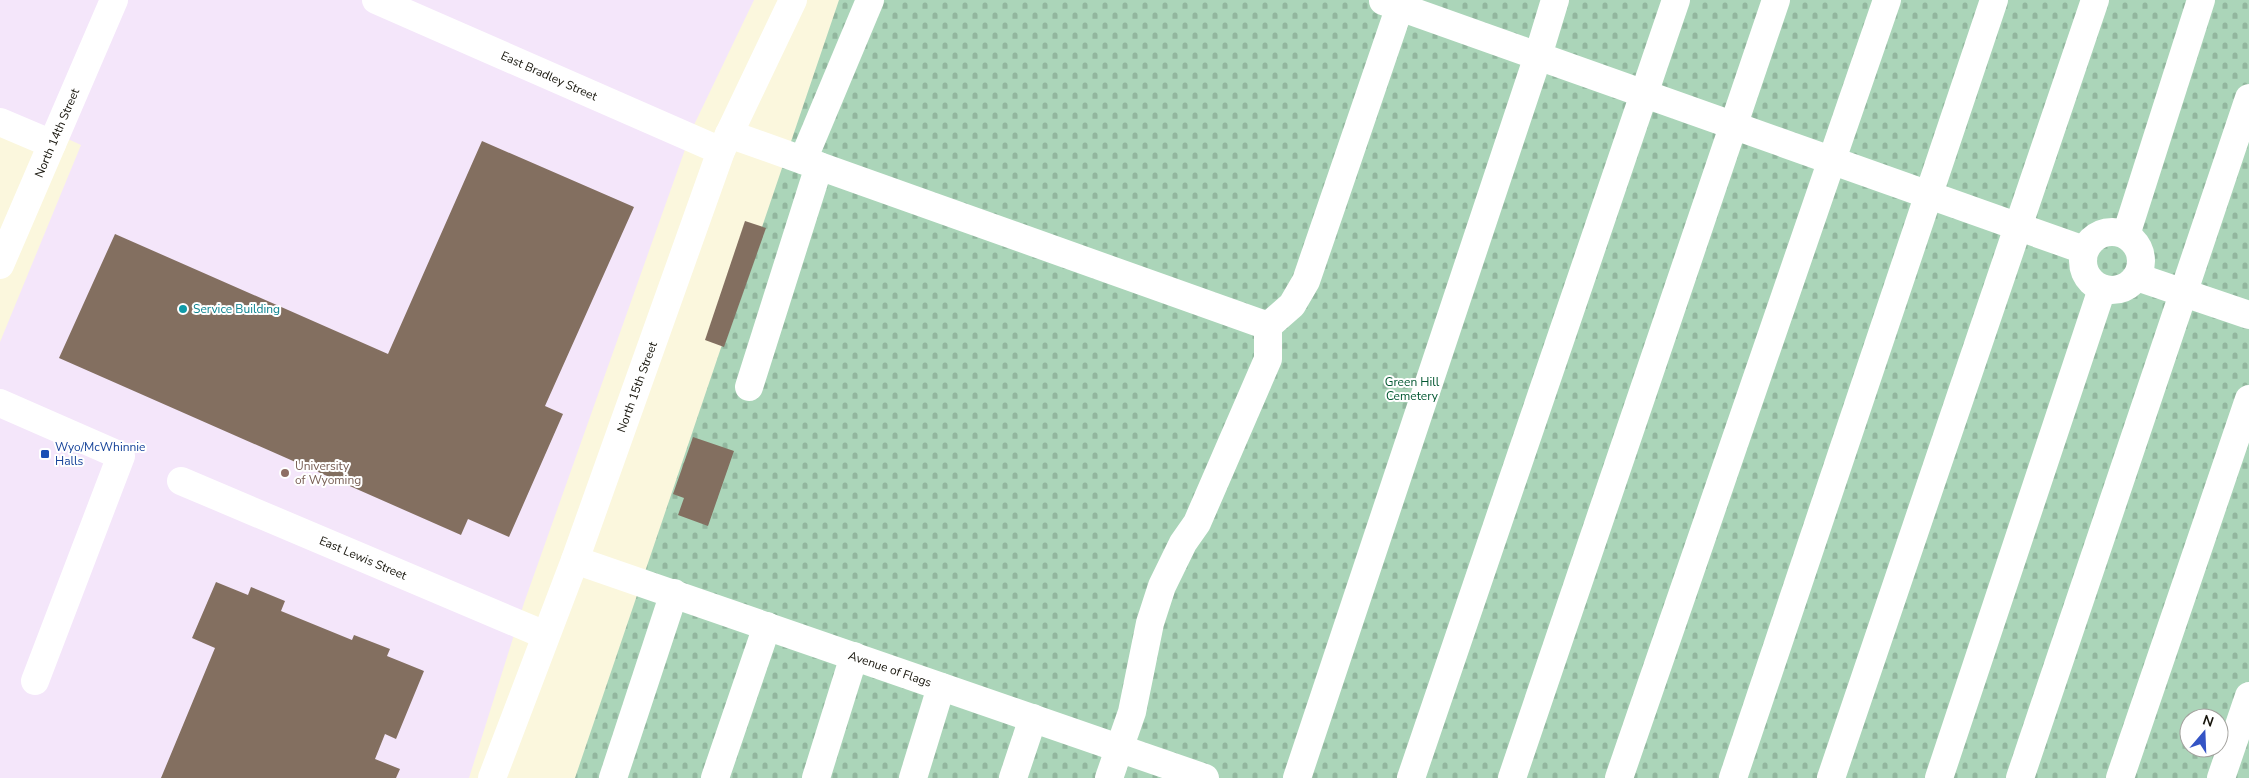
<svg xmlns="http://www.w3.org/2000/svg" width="2249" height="778" font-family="'Nunito Sans',sans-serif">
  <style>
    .education { fill: #f4e6fa }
    .cemetery { fill: url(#cemetery-stones); fill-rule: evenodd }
    .building { fill: #836f60 }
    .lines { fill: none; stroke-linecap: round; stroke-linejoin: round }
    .minor { stroke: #fff; stroke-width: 28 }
    .major { stroke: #fff; stroke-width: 28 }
    .culture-dot { fill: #0f9aa8; stroke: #fff; stroke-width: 2 }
    .transit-dot { fill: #1a4fb4; stroke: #fff; stroke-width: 2 }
    .education-dot { fill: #8d6e63; stroke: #fff; stroke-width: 2 }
    .labels { text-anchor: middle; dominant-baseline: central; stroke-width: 4; stroke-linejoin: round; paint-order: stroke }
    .street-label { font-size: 12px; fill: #16140b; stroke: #fff }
    .culture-label { font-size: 12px; fill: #0d838f; stroke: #fff; text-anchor: start }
    .park-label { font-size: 12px; fill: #025731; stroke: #fff }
    .transit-label { font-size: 12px; fill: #164399; stroke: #fff; text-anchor: start }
    .education-label { font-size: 12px; fill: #785e54; stroke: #fff; text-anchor: start }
  </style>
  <defs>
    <pattern id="cemetery-stones" width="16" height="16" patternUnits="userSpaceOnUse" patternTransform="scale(1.25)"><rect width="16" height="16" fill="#abd5b9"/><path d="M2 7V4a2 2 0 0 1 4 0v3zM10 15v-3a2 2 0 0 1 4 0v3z" fill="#92b69e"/></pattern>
  </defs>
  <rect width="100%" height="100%" fill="#fbf7dd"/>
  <polygon class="education" points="0,0 754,0 693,127 524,603 469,778 0,778 0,342 81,145 0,108"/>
  <path class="cemetery" d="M839 0H2249V778H575ZM2189 718H2219V748H2189Z"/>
  <g class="building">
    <polygon points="482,141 634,207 545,406 563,414 509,537 468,519 461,535 59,358 115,234 388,354"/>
    <polygon points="745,221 766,228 724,347 705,340"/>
    <polygon points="693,437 734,451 708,526 678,515 684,498 673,494"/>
    <polygon points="216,582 248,595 251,587 285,601 281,611 352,640 354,635 390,649 387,656 424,671 396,739 385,734 375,759 400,769 396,778 161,778 215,648 192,638"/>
  </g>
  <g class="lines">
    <g class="minor">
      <polyline points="376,0 721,151"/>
      <polyline points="1383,1 2084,250"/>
      <polyline points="0,122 52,144"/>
      <polyline points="729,134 819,166 749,387"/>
      <polyline points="803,160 870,0"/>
      <polyline points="819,166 1268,326"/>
      <circle cx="2112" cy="261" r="29"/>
      <polyline points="2126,235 2201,0"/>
      <polyline points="0,265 114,0"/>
      <polyline points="2137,277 2249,315"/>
      <polyline points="0,403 121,456 35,681"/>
      <polyline points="181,481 545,635"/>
      <polyline points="575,560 1205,778"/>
      <polyline points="613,778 674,593"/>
      <polyline points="715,778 767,626"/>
      <polyline points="816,778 854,656"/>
      <polyline points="913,778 941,687"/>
      <polyline points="1013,778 1033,718"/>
      <polyline points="1109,778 1132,712 1150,623 1162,586 1183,543 1197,523 1268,359 1268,326 1292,305 1306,281 1400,6"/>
      <polyline points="1297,778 1538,56 1555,0"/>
      <polyline points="1411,778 1676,0"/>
      <polyline points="1512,778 1776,0"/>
      <polyline points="1619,778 1887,0"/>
      <polyline points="1733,778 1994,0"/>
      <polyline points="1831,778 2095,0"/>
      <polyline points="1939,778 2102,289"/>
      <polyline points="2020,778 2249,98"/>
      <polyline points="2120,778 2249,399"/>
      <polyline points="2221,778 2249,696"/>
    </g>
    <polyline class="major" points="492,778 575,560 721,151 793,0"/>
  </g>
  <circle class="culture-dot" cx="183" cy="309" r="5"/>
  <rect class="transit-dot" x="40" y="449" width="10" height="10" rx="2.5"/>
  <circle class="education-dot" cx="285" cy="473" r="5"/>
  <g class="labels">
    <g class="street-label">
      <text transform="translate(549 76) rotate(24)">East Bradley Street</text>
      <text transform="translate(57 133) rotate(-67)">North 14th Street</text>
      <text transform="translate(637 387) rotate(-70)">North 15th Street</text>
      <text transform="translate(363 558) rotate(23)">East Lewis Street</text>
      <text transform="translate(890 669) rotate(19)">Avenue of Flags</text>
    </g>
    <g class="culture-label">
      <text x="193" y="309">Service Building</text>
    </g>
    <g class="park-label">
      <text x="1412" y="382">Green Hill<tspan x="1412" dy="14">Cemetery</tspan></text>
    </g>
    <g class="transit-label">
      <text x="55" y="447">Wyo/McWhinnie<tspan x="55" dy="14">Halls</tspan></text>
    </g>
    <g class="education-label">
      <text x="295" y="466">University<tspan x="295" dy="14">of Wyoming</tspan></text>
    </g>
  </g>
  <g transform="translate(2204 733) rotate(19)"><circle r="24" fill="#ffffff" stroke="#a2a19d"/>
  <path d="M0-4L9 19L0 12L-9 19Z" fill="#3454c5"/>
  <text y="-8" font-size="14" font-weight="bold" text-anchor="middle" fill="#16140b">N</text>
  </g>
</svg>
